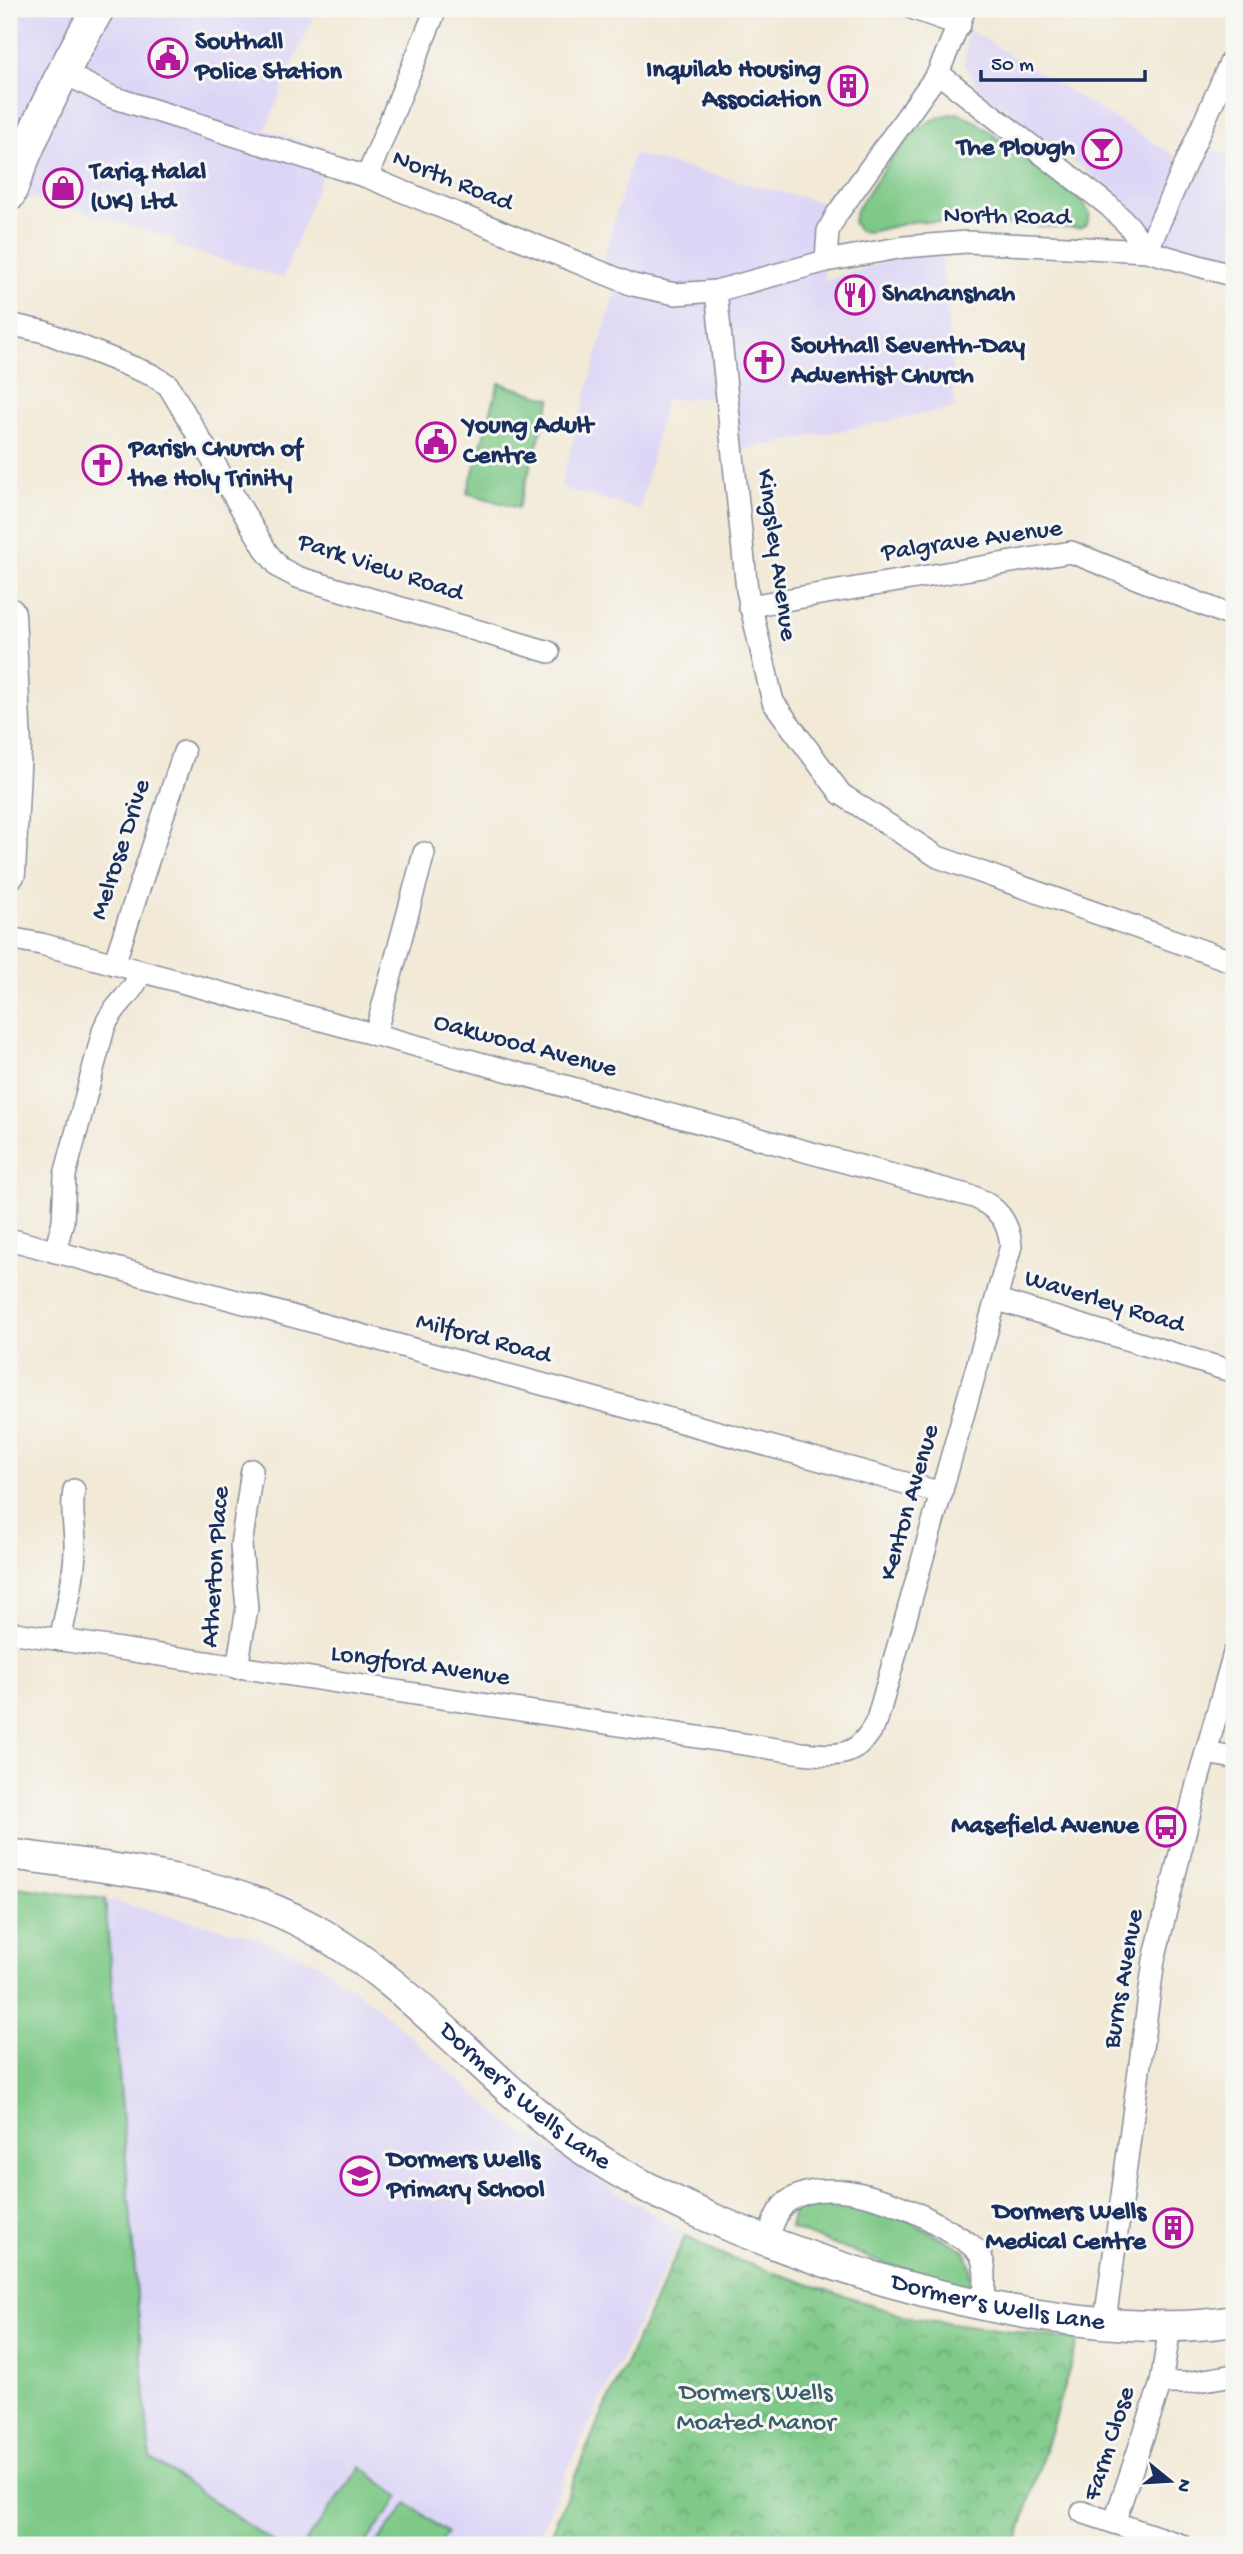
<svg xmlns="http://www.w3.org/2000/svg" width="1243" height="2554" font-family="'Gochi Hand',sans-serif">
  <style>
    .built { fill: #ddd5f6 }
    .grass { fill: #7ec987; stroke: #4c7c72; stroke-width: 2 }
    .park { fill: url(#park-crowns); stroke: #4c7c72; stroke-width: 2 }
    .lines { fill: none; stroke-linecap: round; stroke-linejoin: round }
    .street-casing { stroke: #868c9a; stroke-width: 24 }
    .secondary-casing { stroke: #868c9a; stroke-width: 33 }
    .primary-casing { stroke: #868c9a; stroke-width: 35 }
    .street { stroke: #fff; stroke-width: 21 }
    .secondary { stroke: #fff; stroke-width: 30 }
    .primary { stroke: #fff; stroke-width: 32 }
    .labels { text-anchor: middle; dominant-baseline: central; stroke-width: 6; stroke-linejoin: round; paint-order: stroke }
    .poi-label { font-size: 26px; font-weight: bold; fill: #1b2f5e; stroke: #f6f6f2; text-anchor: start }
    .street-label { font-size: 26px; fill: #1b2f5e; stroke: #f6f6f2 }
    .park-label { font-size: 26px; fill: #395d6a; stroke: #f6f6f2 }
  </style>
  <defs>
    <pattern id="park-crowns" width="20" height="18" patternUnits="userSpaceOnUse" patternTransform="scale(1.75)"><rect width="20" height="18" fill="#7ec987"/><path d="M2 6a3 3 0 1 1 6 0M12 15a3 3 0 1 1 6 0" fill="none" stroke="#66a472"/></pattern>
  </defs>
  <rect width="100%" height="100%" fill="#f6f6f2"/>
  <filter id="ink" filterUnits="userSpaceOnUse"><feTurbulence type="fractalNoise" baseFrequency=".0143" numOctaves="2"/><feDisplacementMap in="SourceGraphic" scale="14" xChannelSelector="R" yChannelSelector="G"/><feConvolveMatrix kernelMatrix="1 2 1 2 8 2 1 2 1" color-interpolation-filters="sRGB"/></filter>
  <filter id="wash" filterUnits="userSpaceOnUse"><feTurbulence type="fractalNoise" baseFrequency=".00686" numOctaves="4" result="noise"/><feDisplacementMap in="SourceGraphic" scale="28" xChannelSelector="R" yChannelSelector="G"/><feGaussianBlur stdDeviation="1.57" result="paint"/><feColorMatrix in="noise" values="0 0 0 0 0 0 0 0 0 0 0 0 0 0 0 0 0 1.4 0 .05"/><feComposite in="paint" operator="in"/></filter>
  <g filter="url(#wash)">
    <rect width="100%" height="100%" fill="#f2e9d6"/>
    <g class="built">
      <polygon points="9,9 317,9 265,130 331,150 283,278 174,245 176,239 49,201 9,197"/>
      <polygon points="968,29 1185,162 1195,144 1234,156 1234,275 1156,248 1139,214 1115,192 1058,151 977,87 964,63"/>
      <polygon points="633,154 823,203 824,281 941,245 955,408 736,451 729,395 665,400 640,510 560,487 617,284 599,275"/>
      <polygon points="105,1899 248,1935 314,1961 374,2004 504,2120 682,2233 566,2473 535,2545 277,2545 150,2458"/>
    </g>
    <g class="grass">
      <path d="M957 113 978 123 1083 203 1090 214 1087 224 1080 228 917 221 869 232 859 231 853 222 856 210C883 173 908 118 957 113Z"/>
      <polygon points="499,383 551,399 518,508 467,493"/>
      <polygon points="9,1886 105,1899 150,2458 277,2545 9,2545"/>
      <polygon points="806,2204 875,2207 892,2212 965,2250 971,2268 969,2287 885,2264 790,2228 793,2213"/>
      <polygon points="361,2467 400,2497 364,2545 303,2545"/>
      <polygon points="408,2503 447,2533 438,2545 376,2545"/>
    </g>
    <polygon class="park" points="685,2236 719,2254 907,2317 1078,2340 1016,2545 546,2545 592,2436"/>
  </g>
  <g filter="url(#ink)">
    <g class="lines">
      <g class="street-casing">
        <g id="street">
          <polyline points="914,9 960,25"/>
          <polyline points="62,72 112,97 367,177 633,285 675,294 716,291 826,261 904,247 967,242 1147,251 1234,276"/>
          <polyline points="938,73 1109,206 1129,226 1147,251"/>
          <polyline points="367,177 436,9"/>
          <polyline points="1147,251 1234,54"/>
          <polyline points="826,261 828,231 837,214 938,73 965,9"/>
          <polyline points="716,291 747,590 773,702 841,794 938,857 1234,962"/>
          <polyline points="9,324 45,332 152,375 168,385 267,552 280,568 297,577 549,652"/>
          <polyline points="749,606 1071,552 1234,617"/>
          <path d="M9 938 41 944 974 1197C997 1207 1009 1221 1011 1246L877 1720C859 1757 841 1757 802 1753L9 1632"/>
          <polyline points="114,964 184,752"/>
          <polyline points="375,1035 424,853"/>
          <polyline points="9,1239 942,1493"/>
          <path d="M55 1252 63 1221 65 1175 104 1028C112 1006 133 995 141 972"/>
          <polyline points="998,1300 1234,1372"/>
          <path d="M60 1640C66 1611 74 1581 75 1551 76 1530 70 1512 74 1490"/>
          <polyline points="237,1668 247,1608 241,1546 252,1470"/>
          <polyline points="1206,1753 1234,1758"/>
          <path d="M767 2240C772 2228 776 2210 787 2202 829 2172 909 2206 946 2229 958 2237 973 2243 980 2255 988 2269 984 2288 984 2303"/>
          <polyline points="1105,2321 1154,1960 1197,1784 1234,1653"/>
          <polyline points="1161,2383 1170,2327"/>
          <polyline points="1082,2512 1181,2545"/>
          <polyline points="1114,2523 1161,2383 1186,2383 1234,2375"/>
        </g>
      </g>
      <g class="secondary-casing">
        <g id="secondary">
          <path id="s1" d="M9 1854C110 1868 219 1877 310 1927 407 1980 479 2071 566 2137 711 2246 1055 2351 1234 2321"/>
        </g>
      </g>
      <g class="primary-casing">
        <g id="primary">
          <path d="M9 195C33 130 63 69 98 9"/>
          <polyline points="9,614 15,747 9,873"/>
        </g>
      </g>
      <use href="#street" class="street"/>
      <use href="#secondary" class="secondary"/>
      <use href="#primary" class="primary"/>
    </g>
  </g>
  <defs>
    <g id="civic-ring" transform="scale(2.0125)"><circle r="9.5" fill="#f6f6f2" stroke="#b5179e" stroke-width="1.5"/><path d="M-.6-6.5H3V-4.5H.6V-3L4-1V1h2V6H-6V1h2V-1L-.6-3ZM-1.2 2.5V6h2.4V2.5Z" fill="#b5179e"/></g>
    <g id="building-ring" transform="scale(2.0125)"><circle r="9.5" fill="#f6f6f2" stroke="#b5179e" stroke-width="1.5"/><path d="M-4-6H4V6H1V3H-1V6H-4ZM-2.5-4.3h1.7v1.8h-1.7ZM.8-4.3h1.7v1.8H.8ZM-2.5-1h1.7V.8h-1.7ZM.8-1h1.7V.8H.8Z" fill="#b5179e"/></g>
    <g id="bar-ring" transform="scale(2.0125)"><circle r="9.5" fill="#f6f6f2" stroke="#b5179e" stroke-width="1.5"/><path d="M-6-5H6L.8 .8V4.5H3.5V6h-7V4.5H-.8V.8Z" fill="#b5179e"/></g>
    <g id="shop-ring" transform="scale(2.0125)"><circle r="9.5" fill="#f6f6f2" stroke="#b5179e" stroke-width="1.5"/><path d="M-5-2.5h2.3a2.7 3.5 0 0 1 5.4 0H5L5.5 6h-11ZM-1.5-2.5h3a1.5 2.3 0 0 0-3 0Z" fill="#b5179e"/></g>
    <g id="restaurant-ring" transform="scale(2.0125)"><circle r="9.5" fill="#f6f6f2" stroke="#b5179e" stroke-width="1.5"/><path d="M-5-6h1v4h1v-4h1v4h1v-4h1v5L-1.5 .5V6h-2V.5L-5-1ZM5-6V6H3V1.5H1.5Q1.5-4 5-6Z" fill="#b5179e"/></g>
    <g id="church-ring" transform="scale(2.0125)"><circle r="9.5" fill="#f6f6f2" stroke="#b5179e" stroke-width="1.5"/><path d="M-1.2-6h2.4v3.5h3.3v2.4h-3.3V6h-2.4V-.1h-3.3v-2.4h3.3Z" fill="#b5179e"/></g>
    <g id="bus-ring" transform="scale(2.0125)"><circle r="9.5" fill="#f6f6f2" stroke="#b5179e" stroke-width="1.5"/><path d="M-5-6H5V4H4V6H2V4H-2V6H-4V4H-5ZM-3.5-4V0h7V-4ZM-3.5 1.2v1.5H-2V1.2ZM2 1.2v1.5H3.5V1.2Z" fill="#b5179e"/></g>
    <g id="school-ring" transform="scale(2.0125)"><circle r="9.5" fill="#f6f6f2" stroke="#b5179e" stroke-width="1.5"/><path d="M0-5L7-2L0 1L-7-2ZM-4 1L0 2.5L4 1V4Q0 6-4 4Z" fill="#b5179e"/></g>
  </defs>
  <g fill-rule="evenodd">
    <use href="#civic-ring" x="168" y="58"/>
    <use href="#building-ring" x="848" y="86"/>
    <use href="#bar-ring" x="1102" y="149"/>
    <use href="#shop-ring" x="63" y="188"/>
    <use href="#restaurant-ring" x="855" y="295"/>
    <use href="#church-ring" x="764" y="362"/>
    <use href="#civic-ring" x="436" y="442"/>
    <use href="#church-ring" x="102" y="465"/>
    <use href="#bus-ring" x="1166" y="1827"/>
    <use href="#school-ring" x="360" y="2176"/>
    <use href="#building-ring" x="1173" y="2228"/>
  </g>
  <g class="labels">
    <g class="poi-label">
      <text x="195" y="43">Southall<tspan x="195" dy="30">Police Station</tspan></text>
      <text x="821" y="71" text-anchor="end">Inquilab Housing<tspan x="821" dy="30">Association</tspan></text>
      <text x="1075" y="149" text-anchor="end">The Plough</text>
      <text x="90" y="173">Tariq Halal<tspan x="90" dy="30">(UK) Ltd</tspan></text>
      <text x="882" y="295">Shahanshah</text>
      <text x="791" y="347">Southall Seventh-Day<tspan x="791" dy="30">Adventist Church</tspan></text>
      <text x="463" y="427">Young Adult<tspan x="463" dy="30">Centre</tspan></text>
      <text x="129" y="450">Parish Church of<tspan x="129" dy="30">the Holy Trinity</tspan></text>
      <text x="1139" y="1827" text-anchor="end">Masefield Avenue</text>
      <text x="387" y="2161">Dormers Wells<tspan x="387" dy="30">Primary School</tspan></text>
      <text x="1146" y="2213" text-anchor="end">Dormers Wells<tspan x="1146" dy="30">Medical Centre</tspan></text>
    </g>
    <g class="street-label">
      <text transform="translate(452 182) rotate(22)">North Road</text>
      <text transform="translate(1007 218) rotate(1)">North Road</text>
      <text transform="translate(972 542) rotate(-8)">Palgrave Avenue</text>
      <text transform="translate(775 555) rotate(82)">Kingsley Avenue</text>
      <text transform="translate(380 569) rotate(18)">Park View Road</text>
      <text transform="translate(122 850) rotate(-72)">Melrose Drive</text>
      <text transform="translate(525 1047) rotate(15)">Oakwood Avenue</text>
      <text transform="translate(1104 1303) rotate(17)">Waverley Road</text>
      <text transform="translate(483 1340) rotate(15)">Milford Road</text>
      <text transform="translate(911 1503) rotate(-74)">Kenton Avenue</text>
      <text transform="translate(217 1567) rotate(-86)">Atherton Place</text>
      <text transform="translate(420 1667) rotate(8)">Longford Avenue</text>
      <text transform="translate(1125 1979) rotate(-80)">Burns Avenue</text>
      <text stroke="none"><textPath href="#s1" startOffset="586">Dormer's Wells Lane</textPath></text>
      <text stroke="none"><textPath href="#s1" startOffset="1110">Dormer’s Wells Lane</textPath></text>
      <text transform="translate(1111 2444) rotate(-72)">Farm Close</text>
    </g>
    <g class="park-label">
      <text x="756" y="2394">Dormers Wells<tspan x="756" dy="30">Moated Manor</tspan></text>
    </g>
  </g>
  <rect width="1243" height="2554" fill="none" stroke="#f6f6f2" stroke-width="35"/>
  <g transform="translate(1170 2481) rotate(108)" stroke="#f6f6f2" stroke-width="5" paint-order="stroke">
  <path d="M0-5L12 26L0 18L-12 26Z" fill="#1b2f5e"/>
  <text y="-10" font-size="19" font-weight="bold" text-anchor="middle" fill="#1b2f5e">N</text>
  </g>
  <path d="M981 70v10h164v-10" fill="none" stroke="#1b2f5e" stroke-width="3.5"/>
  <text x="991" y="70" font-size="21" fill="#1b2f5e" stroke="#f6f6f2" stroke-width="5" paint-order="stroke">50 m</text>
</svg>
